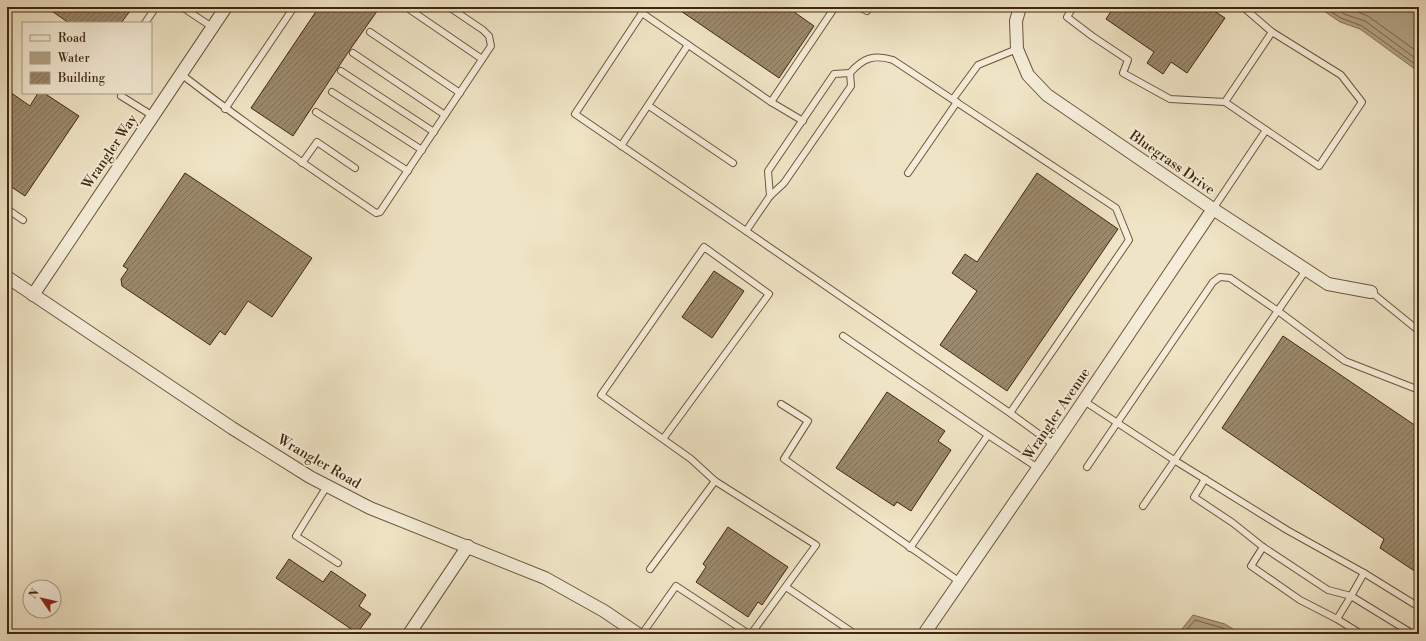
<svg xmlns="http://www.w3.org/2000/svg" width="1426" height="641" font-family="'Libre Bodoni',serif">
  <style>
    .water { fill: #b4a487; stroke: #867257 }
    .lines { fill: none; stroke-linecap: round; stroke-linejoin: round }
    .shore { stroke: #7a664a; stroke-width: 1 }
    .building { fill: url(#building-hatch); stroke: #41270e }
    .service-casing { stroke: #6c563c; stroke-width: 8 }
    .minor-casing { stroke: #6c563c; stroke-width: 14 }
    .service { stroke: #f5edd9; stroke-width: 6 }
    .minor { stroke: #f5edd9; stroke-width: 12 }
    .labels { text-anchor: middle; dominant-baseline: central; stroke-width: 4; stroke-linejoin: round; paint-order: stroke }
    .street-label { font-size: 14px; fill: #41270e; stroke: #f5edd9 }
  </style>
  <defs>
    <pattern id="building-hatch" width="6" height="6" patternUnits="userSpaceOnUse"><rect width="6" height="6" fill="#9b896d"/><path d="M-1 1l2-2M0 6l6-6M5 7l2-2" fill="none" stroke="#807058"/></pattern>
  </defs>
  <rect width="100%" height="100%" fill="#efe4c5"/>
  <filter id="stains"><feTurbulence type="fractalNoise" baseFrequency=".005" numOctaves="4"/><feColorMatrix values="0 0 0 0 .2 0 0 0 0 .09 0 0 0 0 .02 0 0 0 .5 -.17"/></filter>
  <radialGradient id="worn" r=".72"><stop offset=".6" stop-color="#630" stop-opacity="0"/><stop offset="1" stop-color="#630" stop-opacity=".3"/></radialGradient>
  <g class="water">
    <polygon points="1328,7 1419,7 1419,72 1360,29 1340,22 1324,11"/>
    <polygon points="1193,615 1225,624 1241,634 1178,634"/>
  </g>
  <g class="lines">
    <g class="shore">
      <polyline points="1331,7 1331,12 1341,18 1362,26 1419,67"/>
      <polyline points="1336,7 1337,9 1344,14 1365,21 1419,61"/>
      <polyline points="1345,7 1368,16 1419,53"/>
      <polyline points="1183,634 1195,620 1223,628 1233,634"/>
    </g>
  </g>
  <g class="building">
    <polygon points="46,7 125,7 130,11 121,23 69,23"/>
    <polygon points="319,7 380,7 349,51 293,136 251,108"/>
    <polygon points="675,7 787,7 814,26 779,78"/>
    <polygon points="1114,7 1208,7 1225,18 1187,73 1171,62 1163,74 1147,63 1154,52 1106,19"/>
    <polygon points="7,90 30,106 38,93 44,93 79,116 25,196 7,184"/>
    <polygon points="185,173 312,258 272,317 248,301 225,335 220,331 210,345 122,286 121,279 128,269 123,266"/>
    <polygon points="1037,173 1118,229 1007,391 940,345 977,291 952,273 965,254 977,262"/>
    <polygon points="714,271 744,291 712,338 682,317"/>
    <polygon points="1283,336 1419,428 1419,574 1380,548 1384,539 1222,428"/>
    <polygon points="887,392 945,431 938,441 951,450 911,511 897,502 894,506 836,468"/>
    <polygon points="728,527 788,567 762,605 758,602 748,617 696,582 706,567 703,564"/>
    <polygon points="289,559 323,582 331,571 366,595 359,606 371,614 357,633 276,578"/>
  </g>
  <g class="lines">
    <g class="service-casing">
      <g id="service">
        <polyline points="182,7 212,27"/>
        <polyline points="406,7 482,59"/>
        <polyline points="641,7 642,13 771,102 803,121"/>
        <polyline points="859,7 867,11"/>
        <polyline points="1073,7 1067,17 1092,36 1128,60 1123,73 1170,99 1225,102 1272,32 1243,7"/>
        <polyline points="642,13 575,114 746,231"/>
        <polyline points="145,23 156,7"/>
        <polyline points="370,32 460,93"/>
        <polyline points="353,53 445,115"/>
        <polyline points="341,71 434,132"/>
        <path d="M181 74C244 123 310 168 376 213L380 212 491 46 489 36 483 30 449 7"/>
        <polyline points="332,92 422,150"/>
        <polyline points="121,96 153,116"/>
        <polyline points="953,99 978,65 1017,49"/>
        <polyline points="771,102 835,7"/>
        <polyline points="649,106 733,163"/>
        <polyline points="225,109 294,7"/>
        <polyline points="316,112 408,171"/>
        <polyline points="1266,130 1319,166 1362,102 1341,75 1272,32"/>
        <polyline points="621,146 688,45"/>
        <polyline points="302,163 317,142 355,168"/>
        <polyline points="908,173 957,102"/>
        <polyline points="770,196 768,171 834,74 850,73"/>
        <polyline points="7,209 23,220"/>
        <polyline points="1213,209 1266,130 1225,102"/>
        <polyline points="1371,292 1419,331"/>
        <polyline points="843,336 988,435"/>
        <polyline points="1084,401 1174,460 1287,530 1364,573 1419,607"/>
        <polyline points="781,404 808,421 784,459 960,582"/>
        <path d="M1010 413 1129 240 1116 208 893 60C874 54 863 58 850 73L851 86 784 183 770 196 746 231 1010 413 1054 445"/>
        <polyline points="663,439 769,294 704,247 601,395 691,459 715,481"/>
        <polyline points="1087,467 1213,282 1220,277 1230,278 1278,311 1345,361 1419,390"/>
        <polyline points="1205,479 1194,497 1233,523 1263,547 1328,590 1351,596 1413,634"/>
        <polyline points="327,486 296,536 338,563"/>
        <polyline points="1143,506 1306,270"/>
        <polyline points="1263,547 1251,566 1300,600 1337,619 1361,634"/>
        <polyline points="910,548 988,435 1038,468"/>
        <polyline points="650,569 715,481 816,545 751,634"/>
        <polyline points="786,587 855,634"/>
        <polyline points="1337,619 1351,596 1364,573"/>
        <polyline points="642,634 676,586 749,634"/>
      </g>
    </g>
    <g class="minor-casing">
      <g id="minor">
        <polyline points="1020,7 1016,21 1017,49 1028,75 1047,95 1213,209 1328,284 1371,292"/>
        <polyline points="7,277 232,428 310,477 370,508 545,578 604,611 638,634"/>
        <polyline points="33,295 226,7"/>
        <polyline points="409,634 468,546"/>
        <polyline points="924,634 1054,445 1213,209"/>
      </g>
    </g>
    <use href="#service" class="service"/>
    <use href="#minor" class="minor"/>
  </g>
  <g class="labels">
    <g class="street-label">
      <text transform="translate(110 152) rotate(-56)">Wrangler Way</text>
      <text transform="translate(1172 163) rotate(35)">Bluegrass Drive</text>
      <text transform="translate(1057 414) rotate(-56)">Wrangler Avenue</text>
      <text transform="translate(319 462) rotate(30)">Wrangler Road</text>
    </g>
  </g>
  <rect width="1426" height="641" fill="none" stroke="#efe4c5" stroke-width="24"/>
  <rect x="8" y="8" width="1410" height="625" fill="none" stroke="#41270e" stroke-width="2"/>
  <rect x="12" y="12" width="1402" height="617" fill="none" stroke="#41270e"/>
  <rect x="22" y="22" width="130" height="72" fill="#f5edd9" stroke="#ad9e88"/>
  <rect x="30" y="35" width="20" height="6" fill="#f5edd9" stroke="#ad9e88"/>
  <text x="58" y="42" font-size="12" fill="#41270e">Road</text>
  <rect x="30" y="52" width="20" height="12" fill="#b4a487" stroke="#ad9e88"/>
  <text x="58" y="62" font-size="12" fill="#41270e">Water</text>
  <rect x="30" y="72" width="20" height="12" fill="url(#building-hatch)" stroke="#ad9e88"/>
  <text x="58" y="82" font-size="12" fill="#41270e">Building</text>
  <g transform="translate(42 599) rotate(304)"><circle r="19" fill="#f5edd9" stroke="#ad9e88"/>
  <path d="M0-3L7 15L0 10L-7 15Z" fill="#8f2418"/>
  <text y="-6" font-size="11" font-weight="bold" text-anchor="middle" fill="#41270e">N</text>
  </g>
  <rect width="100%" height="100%" filter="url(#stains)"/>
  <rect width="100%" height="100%" fill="url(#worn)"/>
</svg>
